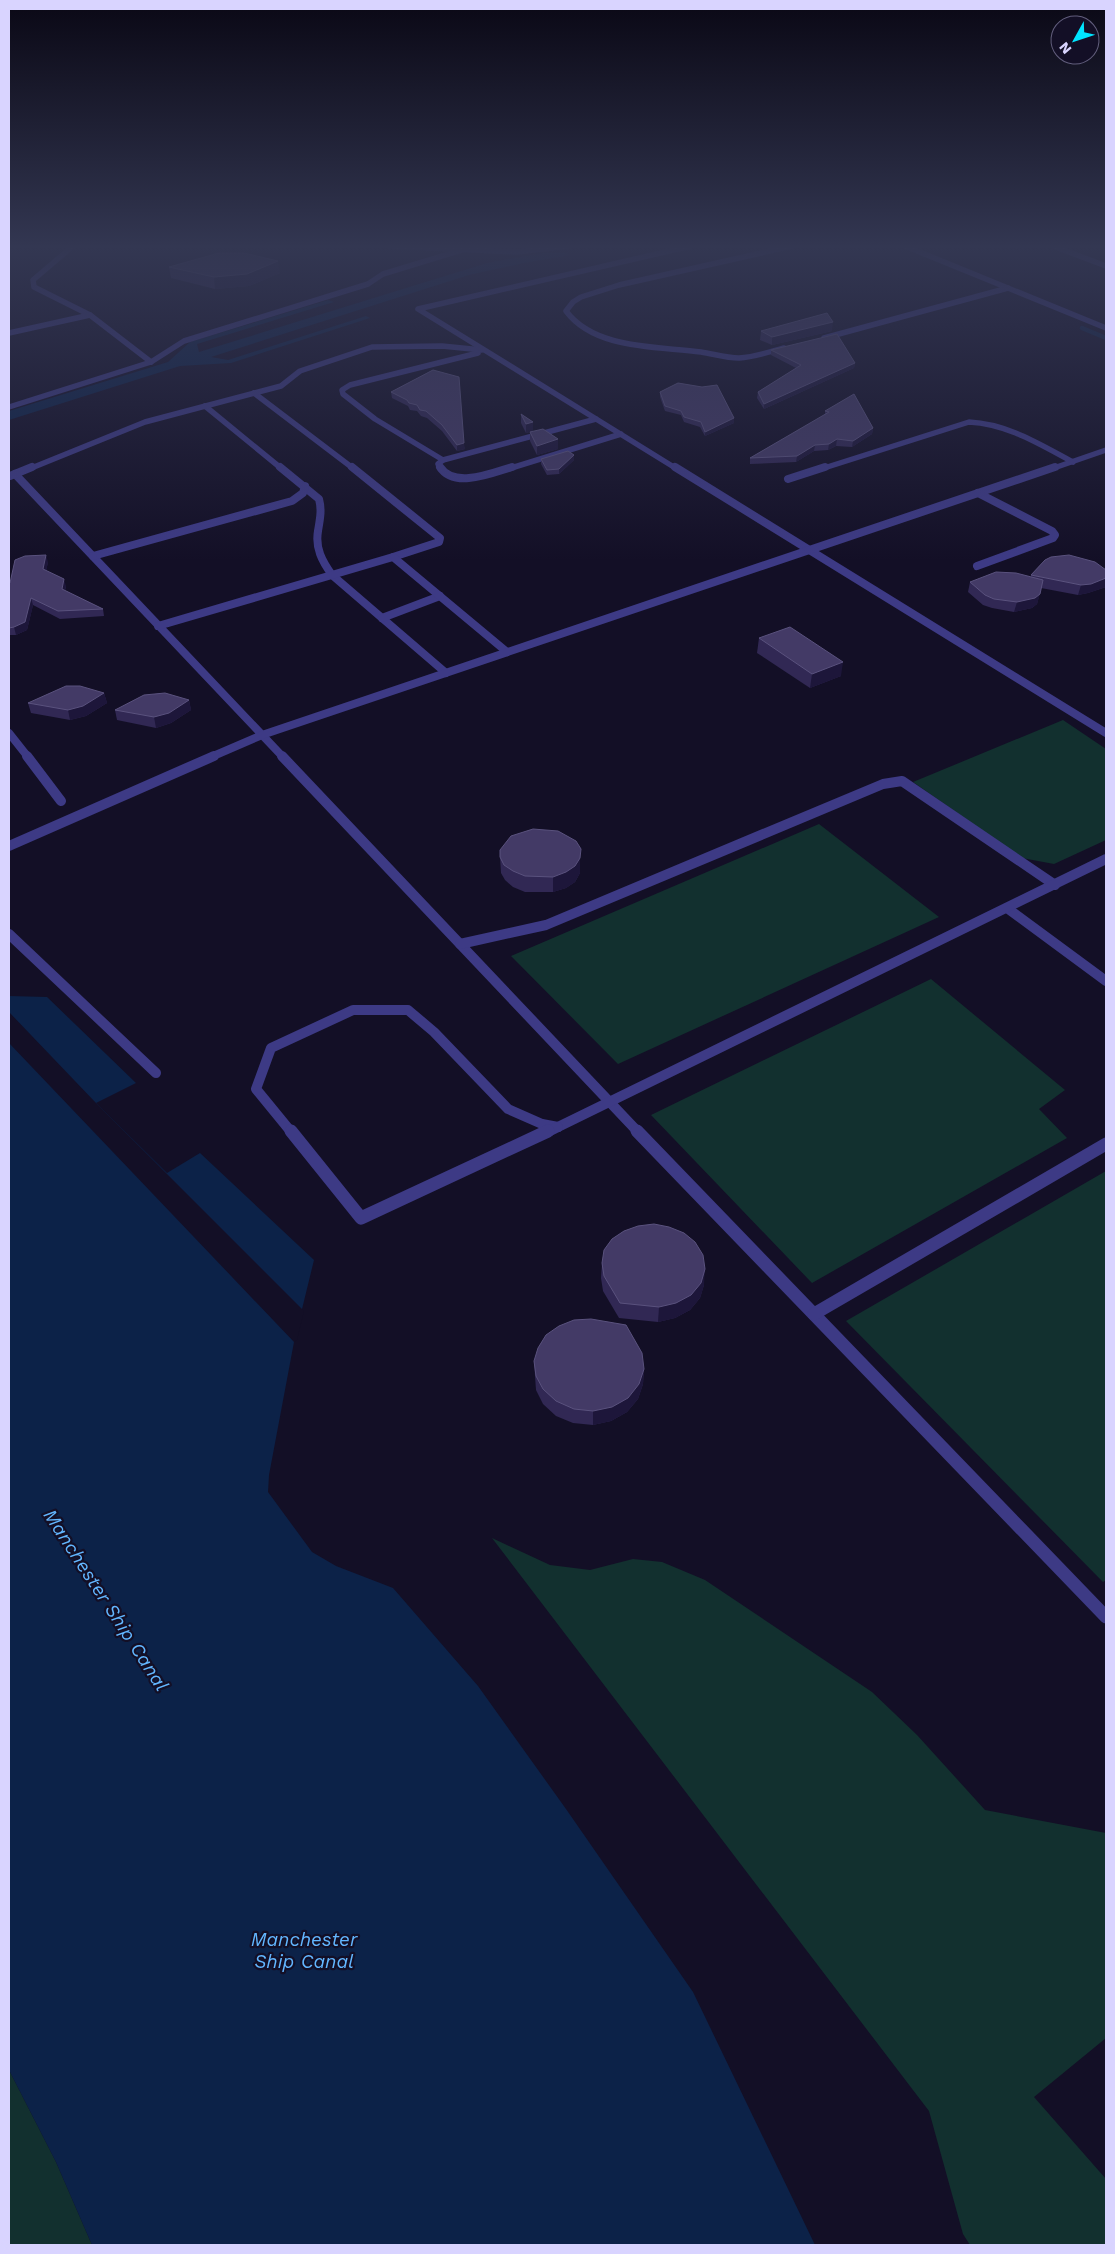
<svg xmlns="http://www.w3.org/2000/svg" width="1115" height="2254" font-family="'Work Sans',sans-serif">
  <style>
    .green { fill: #12302f }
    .water { fill: #0c2248 }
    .pier { fill: #130f26 }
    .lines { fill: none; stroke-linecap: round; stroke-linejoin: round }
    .stream { stroke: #0c2248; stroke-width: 4.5 }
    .lane-far3 { stroke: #3d3a85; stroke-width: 5.5 }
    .lane-far2 { stroke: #3d3a85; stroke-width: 8 }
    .lane-far1 { stroke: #3d3a85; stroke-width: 10 }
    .lane { stroke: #3d3a85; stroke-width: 13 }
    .wall { fill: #312854 }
    .shaded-wall { fill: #1d163a }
    .building { fill: #433a66; stroke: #5a527e }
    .labels { text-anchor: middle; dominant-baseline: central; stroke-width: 4.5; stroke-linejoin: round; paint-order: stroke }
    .near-water-label { font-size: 19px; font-style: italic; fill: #62b6ff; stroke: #130f26 }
  </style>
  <rect width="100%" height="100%" fill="#130f26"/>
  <g class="green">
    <polygon points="1063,720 1106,749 1106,840 1054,864 1022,858 913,782"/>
    <polygon points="819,824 939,917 618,1064 511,956"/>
    <polygon points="931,979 1065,1090 1039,1109 1067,1138 812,1283 651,1115"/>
    <polygon points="1106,1171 1106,1580 1103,1582 846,1321"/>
    <polygon points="492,1538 550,1565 590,1570 633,1559 662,1562 705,1580 872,1692 917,1735 985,1810 1106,1833 1106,2038 1034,2097 1106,2179 1106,2245 970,2245 963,2234 929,2111"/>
    <polygon points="9,2070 56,2162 92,2245 9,2245"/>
  </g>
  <g class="water">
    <polygon points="542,253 565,253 570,255 524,263 469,275 211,357 228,360 366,316 370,318 231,363 180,366 9,420 9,411 168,362 190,342 328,300 334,302 197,344 199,352 487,263"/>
    <polygon points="9,996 47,997 136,1083 96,1103 167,1173 200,1153 314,1260 294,1342 269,1475 268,1492 312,1552 336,1566 393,1588 478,1686 566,1809 693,1992 815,2245 92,2245 56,2162 9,2070"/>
  </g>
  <polygon class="pier" points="9,1012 96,1103 304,1311 297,1340 294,1342 9,1043"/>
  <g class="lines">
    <polyline class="stream" points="1082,328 1106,338"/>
    <g class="lane-far3">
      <polyline points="73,246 33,280 34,287 90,315 151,362"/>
      <polyline points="390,246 516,252 569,246"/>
      <polyline points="905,246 1106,328"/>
      <polyline points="1053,246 1106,266"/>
      <polyline points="9,333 90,315"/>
      <polyline points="824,338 1008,288"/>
      <path d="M784 348C769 352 755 357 739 358 726 358 714 354 701 352 658 346 595 350 566 311L573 302 581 297 619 285 792 246"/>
      <polyline points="254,393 354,469"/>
      <polyline points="205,406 282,469"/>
      <polyline points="9,407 151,362 184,341 368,284 383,274 465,249"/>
      <polyline points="443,460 375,419 343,394 342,390 350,385 478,353"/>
      <polyline points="29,469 145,422 281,386 300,371 372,347 442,346 482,350"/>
      <polyline points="440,469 438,464 443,460 596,419"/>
      <polyline points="508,469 621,434"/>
      <polyline points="677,469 418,309 691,246"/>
      <path d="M821 469 969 422C1008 424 1039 444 1073 462"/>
      <polyline points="1051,469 1106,450"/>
    </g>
    <g class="lane-far2">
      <path d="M280 467 319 499C322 510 320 519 318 531 315 548 322 561 332 575L446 673"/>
      <polyline points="352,467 440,538 439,542 393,557"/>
      <path d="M440 467C454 489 492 473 512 467"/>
      <polyline points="675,467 1106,733"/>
      <polyline points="15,474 283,757"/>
      <polyline points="10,476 32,467"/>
      <polyline points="788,479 825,467"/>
      <polyline points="93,556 292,501 303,493 305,486"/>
      <polyline points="977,566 1053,538 1055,535 1052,531 978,493"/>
      <polyline points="382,618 440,596"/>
      <polyline points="158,626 393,557 507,652"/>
      <polyline points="9,733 28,757"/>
      <polyline points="211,757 262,735 1055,467"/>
    </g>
    <g class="lane-far1">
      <polyline points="27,756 61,801"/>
      <polyline points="282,756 639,1133"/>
      <polyline points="9,846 214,756"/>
      <polyline points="1007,908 1106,981"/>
      <polyline points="9,934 156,1073"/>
      <polyline points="460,944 546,925 883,784 902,781 1055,885"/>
      <polyline points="558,1127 1106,859"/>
      <polyline points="292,1133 256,1089 271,1048 353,1010 408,1010 434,1032 508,1109 542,1124 558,1127"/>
      <polyline points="546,1133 558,1127"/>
    </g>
    <g class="lane">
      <polyline points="291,1131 361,1218 548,1131"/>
      <polyline points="637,1131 1106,1617"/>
      <polyline points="814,1314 1106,1144"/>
    </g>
  </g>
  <g class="wall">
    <polygon points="169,267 280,273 249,286 215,289 171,278"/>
    <polygon points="761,331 832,331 772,345 760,340"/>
    <polygon points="771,350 855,363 854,368 764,409 757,398 758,392 796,368 771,355"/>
    <polygon points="433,370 465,449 457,451 442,431 427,418 421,416 417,411 410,410 408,406 392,398 391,392"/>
    <polygon points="660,392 734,423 705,436 700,427 684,422 681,415 665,411 660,397"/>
    <polygon points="825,411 873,428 872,434 852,447 836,446 828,450 814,451 796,462 750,464 750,458 825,415"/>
    <polygon points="521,414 533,422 533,431 526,433 521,423"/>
    <polygon points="530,432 558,449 537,455 530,441"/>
    <polygon points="541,459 574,460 559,474 547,475 541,464"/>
    <polygon points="48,562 46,571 66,586 65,591 103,609 104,616 60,619 33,605 27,630 16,635 9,635 9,582 10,583"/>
    <polygon points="1106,570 1106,587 1088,593 1078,595 1041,588 1037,604 1032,608 1014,612 992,608 983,605 968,592 970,582 1031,577 1031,575"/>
    <polygon points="759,638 841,676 810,688 757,653"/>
    <polygon points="104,693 107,703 86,716 70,720 31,713 28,703"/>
    <polygon points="189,700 191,710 171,723 156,728 117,720 115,710"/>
    <polygon points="500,857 580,873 575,882 566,888 553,892 525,892 513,887 505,880 501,873"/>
    <polygon points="602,1263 704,1285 700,1298 690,1310 675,1318 658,1322 619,1318 603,1291 601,1278"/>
    <polygon points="534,1361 644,1369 643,1384 638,1399 627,1412 611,1421 593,1425 573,1423 556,1416 543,1404 536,1390 535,1376"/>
  </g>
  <g class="shaded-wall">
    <polygon points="278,261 280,273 249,286 215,289 214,277"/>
    <polygon points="833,322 832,331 772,345 772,337"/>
    <polygon points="855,363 854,368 764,409 764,404"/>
    <polygon points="734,418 734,423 705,436 705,432"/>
    <polygon points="533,422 533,431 526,433 526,424"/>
    <polygon points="873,428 872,434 852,447 853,441"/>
    <polygon points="558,439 558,449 537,455 537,446"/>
    <polygon points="837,439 836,446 828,450 829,444"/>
    <polygon points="464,443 465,449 457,451 457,445"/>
    <polygon points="815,445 814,451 796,462 797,456"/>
    <polygon points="574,455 574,460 559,474 559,469"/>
    <polygon points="46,555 48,562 45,577 43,569"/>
    <polygon points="1106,578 1106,587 1088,593 1078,595 1081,585"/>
    <polygon points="64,579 66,586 63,597 62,589"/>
    <polygon points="1040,594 1037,604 1032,608 1014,612 1017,602"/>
    <polygon points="31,598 33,605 27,630 16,635 14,627"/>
    <polygon points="843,662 841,676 810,688 812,674"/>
    <polygon points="104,693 107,703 86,716 70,720 68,710"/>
    <polygon points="189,700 191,710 171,723 156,728 154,717"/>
    <polygon points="580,858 580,873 575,882 566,888 553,892 553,877"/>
    <polygon points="705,1269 704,1285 700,1298 690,1310 675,1318 658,1322 659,1307"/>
    <polygon points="644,1369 643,1384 638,1399 627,1412 611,1421 593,1425 593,1411"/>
  </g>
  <g class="building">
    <polygon points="219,253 244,253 278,261 247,274 214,277 169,267"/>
    <polygon points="827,313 833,322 772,337 761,331"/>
    <polygon points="837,334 855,363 764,404 758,392 801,365 771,350"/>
    <polygon points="433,370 459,377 464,443 457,445 442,425 426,411 420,410 417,405 409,403 407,400 391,392"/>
    <polygon points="678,383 702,387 717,385 734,418 705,432 701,422 684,417 681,411 665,406 660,392"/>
    <polygon points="854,394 873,428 853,441 837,439 829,444 815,445 797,456 750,458 829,412 825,411"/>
    <polygon points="521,414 533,422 526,424"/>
    <polygon points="543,429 558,439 537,446 530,432"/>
    <polygon points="568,451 574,455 559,469 547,470 541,459"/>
    <polygon points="46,555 43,569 64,579 62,589 103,609 58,611 31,598 25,622 14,627 9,628 9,582 10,583 15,560 25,556"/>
    <polygon points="1069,555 1095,562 1106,570 1106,578 1091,584 1081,585 1031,575 1045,560 1051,557"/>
    <polygon points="996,572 1016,573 1043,580 1040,594 1035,598 1017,602 994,599 985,595 970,582"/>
    <polygon points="790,627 843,662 812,674 759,638"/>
    <polygon points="66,686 80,686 104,693 83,706 68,710 28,703"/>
    <polygon points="165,693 189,700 169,713 154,717 115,710 144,695"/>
    <polygon points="533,829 558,831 576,841 581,849 580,858 575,866 566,872 553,877 525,876 513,871 504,865 500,857 500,850 511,836"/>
    <polygon points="654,1224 669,1227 684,1233 695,1242 703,1255 705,1269 701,1283 691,1295 676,1303 659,1307 620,1303 604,1276 602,1263 604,1250 612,1239 624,1231 638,1226"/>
    <polygon points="591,1319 626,1325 642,1353 644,1369 639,1384 628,1398 612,1407 593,1411 574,1409 556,1401 543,1389 536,1376 534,1361 538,1348 546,1335 559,1326 574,1320"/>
  </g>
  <linearGradient id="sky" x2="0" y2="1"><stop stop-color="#0a0815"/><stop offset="0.44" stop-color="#333752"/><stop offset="1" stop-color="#333752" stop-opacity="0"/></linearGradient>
  <rect width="1115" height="561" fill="url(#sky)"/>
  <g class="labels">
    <g class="near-water-label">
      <text transform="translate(106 1600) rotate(57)">Manchester Ship Canal</text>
      <text x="304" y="1939">Manchester<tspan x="304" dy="22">Ship Canal</tspan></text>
    </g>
  </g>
  <rect width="1115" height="2254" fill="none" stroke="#d9d4ff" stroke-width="20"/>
  <g transform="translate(1075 40) rotate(230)"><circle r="24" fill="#130f26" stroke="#625e7d"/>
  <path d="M0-4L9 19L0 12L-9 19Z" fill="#00e5ff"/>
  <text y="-8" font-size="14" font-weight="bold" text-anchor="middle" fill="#d9d4ff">N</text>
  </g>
</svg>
